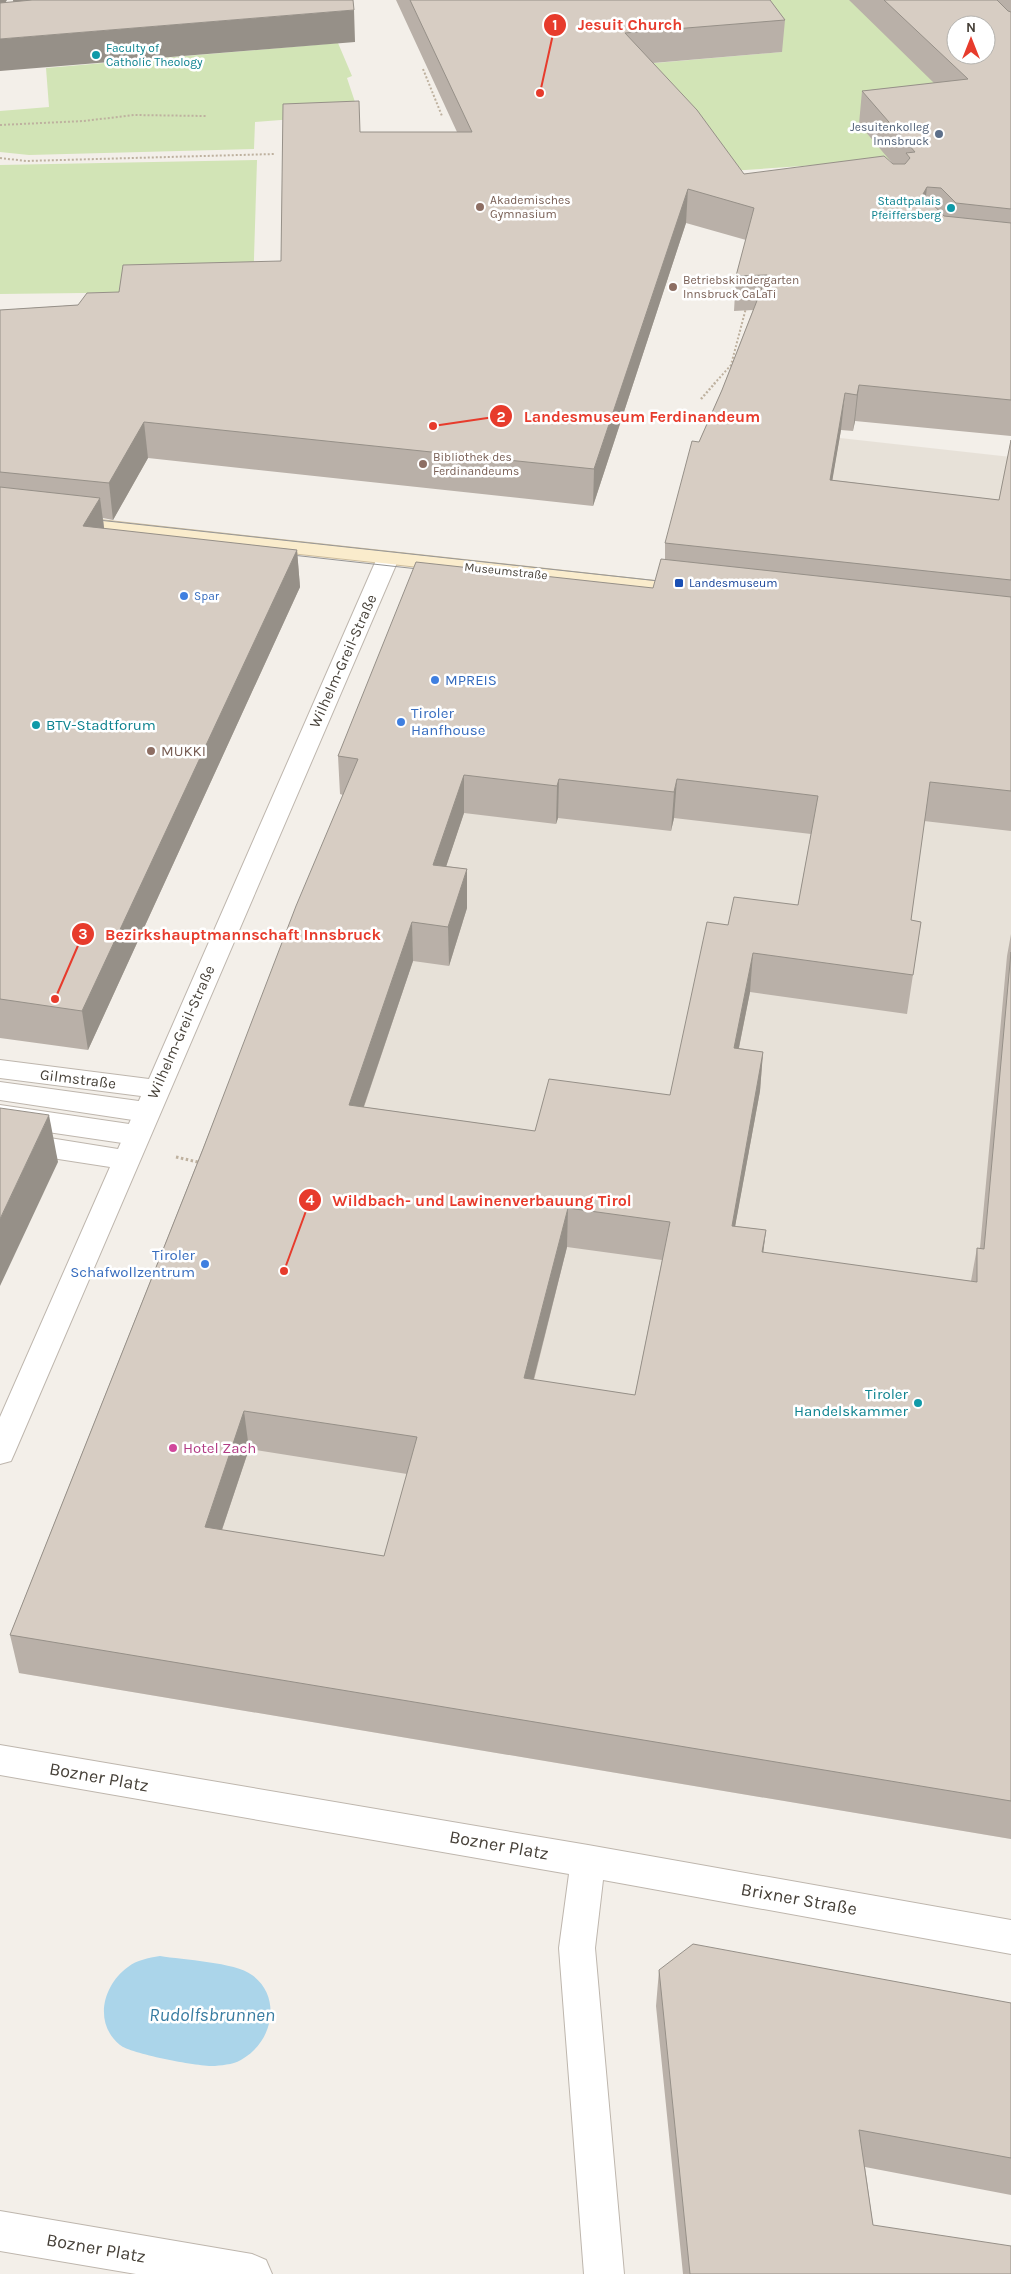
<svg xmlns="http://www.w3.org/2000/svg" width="1011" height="2274" font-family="Karla,sans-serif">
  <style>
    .residential { fill: #e7e1d8 }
    .green { fill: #d2e4b6 }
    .water { fill: #abd5ea }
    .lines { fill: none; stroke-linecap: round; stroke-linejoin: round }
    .lane-casing { stroke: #beb6ad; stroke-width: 2 }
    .street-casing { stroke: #beb6ad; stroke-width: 2 }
    .secondary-casing { stroke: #cfbe9d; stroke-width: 2 }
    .path-far2 { stroke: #beb19f; stroke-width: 2; stroke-dasharray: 2 2; stroke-linecap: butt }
    .path-far1 { stroke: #beb19f; stroke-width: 2.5; stroke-dasharray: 2 2; stroke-linecap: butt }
    .path { stroke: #beb19f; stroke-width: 3; stroke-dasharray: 2.5 2.5; stroke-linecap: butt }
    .lane { fill: #fff; fill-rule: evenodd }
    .street { fill: #fff; fill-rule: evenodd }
    .secondary { fill: #faeccc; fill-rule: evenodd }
    .tram { stroke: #979797; stroke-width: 1 }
    .wall { fill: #b9b0a8; fill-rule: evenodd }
    .shaded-wall { fill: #969088 }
    .building { fill: #d7cdc3; stroke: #969088; fill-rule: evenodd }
    .culture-dot { fill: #0f9aa8; stroke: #fff; stroke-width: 2 }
    .service-dot { fill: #5c6f8a; stroke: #fff; stroke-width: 2 }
    .education-dot { fill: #8d6e63; stroke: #fff; stroke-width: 2 }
    .transit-dot { fill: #1a4fb4; stroke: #fff; stroke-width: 2 }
    .shop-dot { fill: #3f7fe0; stroke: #fff; stroke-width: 2 }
    .hotel-dot { fill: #d1479c; stroke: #fff; stroke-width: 2 }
    .labels { text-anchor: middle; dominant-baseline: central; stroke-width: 5; stroke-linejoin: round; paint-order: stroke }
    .far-culture-label { font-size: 12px; fill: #0d838f; stroke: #fff; text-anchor: start }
    .far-service-label { font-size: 12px; fill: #4e5e75; stroke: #fff; text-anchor: end }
    .far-education-label { font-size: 12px; fill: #785e54; stroke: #fff; text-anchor: start }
    .far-street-label { font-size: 12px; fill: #464038; stroke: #fff }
    .far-transit-label { font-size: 12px; fill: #164399; stroke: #fff; text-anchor: start }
    .far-shop-label { font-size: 12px; fill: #366cbe; stroke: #fff; text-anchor: start }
    .street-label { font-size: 15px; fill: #464038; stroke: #fff }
    .shop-label { font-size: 15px; fill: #366cbe; stroke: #fff; text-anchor: start }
    .culture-label { font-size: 15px; fill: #0d838f; stroke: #fff; text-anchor: start }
    .education-label { font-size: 15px; fill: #785e54; stroke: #fff; text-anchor: start }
    .hotel-label { font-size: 15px; fill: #b23c85; stroke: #fff; text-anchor: start }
    .near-street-label { font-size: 18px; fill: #464038; stroke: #fff }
    .near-water-label { font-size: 19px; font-style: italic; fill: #387ca1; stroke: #fff }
    .leader { fill: none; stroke: #e73b2c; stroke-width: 2 }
    .callout-dot { fill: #e73b2c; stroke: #fff; stroke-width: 2 }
    .mark-label { font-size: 15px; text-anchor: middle; font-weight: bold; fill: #fff }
    .callout-label { font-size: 16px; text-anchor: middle; font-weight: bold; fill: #e73b2c; stroke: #fff; stroke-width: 5; stroke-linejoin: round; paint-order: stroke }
  </style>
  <rect width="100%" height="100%" fill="#f3efe9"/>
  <g class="residential">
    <polygon points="795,433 1011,457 1011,597 690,478"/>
    <polygon points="1011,667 1011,1839 19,1673 359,797 340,794 356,756"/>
  </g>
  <g class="green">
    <polygon points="731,0 867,0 964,112 890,160 715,172 644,64 782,52"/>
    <polygon points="338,43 352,76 347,78 359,114 255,122 254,149 29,155 0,152 0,111 49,107 46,68"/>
    <polygon points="257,160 253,291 0,294 0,165"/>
  </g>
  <path class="water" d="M160 1956C183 1960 235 1962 252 1975 282 1997 273 2040 244 2058 236 2064 225 2065 215 2066 200 2067 131 2054 120 2045 93 2023 103 1985 128 1967 137 1960 148 1958 160 1956Z"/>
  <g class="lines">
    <g class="lane-casing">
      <g id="lane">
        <polygon points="0,1082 146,1102 156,1105 160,1112 156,1119 146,1122 0,1100"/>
        <polygon points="0,1105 136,1125 146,1128 150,1135 146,1142 136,1145 0,1125"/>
      </g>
    </g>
    <g class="street-casing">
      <g id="street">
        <polygon points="388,552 396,553 399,558 15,1452 11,1461 0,1464 0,1417 110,1167 0,1150 0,1130 118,1149 141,1096 0,1078 0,1060 149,1079 377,558 380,553"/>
        <polygon points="0,1745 588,1845 1011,1920 1011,1954 603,1880 595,1948 624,2274 584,2274 559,1948 569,1874 0,1775"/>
        <polygon points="0,2211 252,2254 266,2260 272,2274 136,2274 0,2251"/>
      </g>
    </g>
    <g class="secondary-casing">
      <polygon id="secondary" points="0,509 691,585 699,586 702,591 699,596 691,597 0,521"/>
    </g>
    <g class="path-far2">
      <polyline points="423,69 442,116"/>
      <polyline points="0,125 84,121 134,115 206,116"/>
      <polyline points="0,158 26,161 275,154"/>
      <polyline points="714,384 731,365 746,308"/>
    </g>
    <polyline class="path-far1" points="701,399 715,383"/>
    <polyline class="path" points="176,1157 202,1163"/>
    <use href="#lane" class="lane"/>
    <use href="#street" class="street"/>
    <use href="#secondary" class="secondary"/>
    <g class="tram">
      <polyline points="89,519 668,582"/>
      <polyline points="283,554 427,570"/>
    </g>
  </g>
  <g class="wall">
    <path d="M396 0H770L785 20 782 52 653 63 744 174 893 164 859 124 862 91 934 83 849 0H1011V436L855 421 853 431 841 430 832 480 999 500 1011 440V831L924 821 911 920 921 922 907 1014 750 992 739 1048 763 1052 760 1091 735 1226 766 1230 763 1253 971 1281 977 1248H980L1007 956 1011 934V1839L19 1673 10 1635 343 795 340 794 338 756 653 588 665 560V543L699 442 722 390 753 310 734 311 736 276 746 240 686 223 593 506 148 458 113 520 103 518 104 529 297 550 300 587 88 1050 0 1038V310L78 305 119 292 281 261 360 132H457ZM464 813 556 824 558 818 671 831 674 818 811 834 798 905 728 925 670 1095 535 1131 364 1107 413 961 449 966 467 908V869L446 866ZM567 1247 662 1260 635 1395 534 1380ZM249 1449 407 1474 384 1556 222 1530Z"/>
    <polygon points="659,1970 1011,2003 1011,2195 865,2167 873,2225 1011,2274 683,2274 656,2006"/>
  </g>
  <g class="shaded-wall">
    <polygon points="0,0 7,0 0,11"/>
    <polygon points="13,0 246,0 15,20"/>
    <polygon points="354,10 355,42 0,71 0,39"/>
    <polygon points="927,187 923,221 923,194"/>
    <polygon points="688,189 686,223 593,506 594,469"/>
    <polygon points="859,385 855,421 853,431 857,395"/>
    <polygon points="845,393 841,430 826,517 830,480"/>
    <polygon points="144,422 148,458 113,520 109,483"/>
    <polygon points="100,498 105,535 83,526"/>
    <polygon points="297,550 300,587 88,1050 82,1011"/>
    <polygon points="464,775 464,813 434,903 433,865"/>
    <polygon points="559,779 558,818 556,824 557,786"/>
    <polygon points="677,779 674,818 671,831 674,792"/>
    <polygon points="467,869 467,908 449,966 448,927"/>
    <polygon points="412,922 413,961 351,1144 349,1105"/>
    <polygon points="753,953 750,992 731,1087 734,1048"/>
    <polygon points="763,1052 760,1091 728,1265 732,1226"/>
    <polygon points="49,1115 58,1162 0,1286 0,1219"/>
    <polygon points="568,1208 567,1247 524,1417 524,1378"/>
    <polygon points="766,1230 761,1270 762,1252"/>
    <polygon points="244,1411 249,1449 210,1565 205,1527"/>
  </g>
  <g class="building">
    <polygon points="32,0 353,0 354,10 0,39 0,3"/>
    <path d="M410 0H770L785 20 625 33 697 110 744 174 884 156 893 164H905L910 158 906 153 915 152 862 91 968 79 884 0H997L1008 11 1011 12V209L956 203 941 188 927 187 923 194 944 216 1011 223V400L859 385 857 395 845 393 830 480 999 500 1011 440V580L665 543 692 441 699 442 722 390 767 275 736 276 754 208 688 189 594 469 144 422 109 483 0 472V310L78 305 87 293 119 292 123 265 281 261 283 104 359 101 360 132H472ZM956 25H986V55H956Z"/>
    <polygon points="0,487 100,498 83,526 297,550 82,1011 0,999"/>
    <path d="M661 559 1011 597V791L930 782 911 920 921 922 913 975 753 953 734 1048 763 1052 732 1226 766 1230 762 1252 977 1282V1248L984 1249 1011 952V1801L10 1635 203 1149 296 906 358 759 338 756 416 562 653 588ZM464 775 557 786 559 779 674 792 677 779 818 796 798 905 734 897 728 925 707 922 670 1095 549 1079 535 1131 349 1105 412 922 448 927 467 869 433 865ZM568 1208 670 1222 635 1395 524 1378ZM244 1411 417 1437 384 1556 205 1527Z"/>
    <polygon points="0,1108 49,1115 0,1219"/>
    <polygon points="693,1944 1011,2003 1011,2158 859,2130 873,2225 1011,2246 1011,2274 690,2274 659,1970"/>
  </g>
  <g class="culture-dot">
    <circle cx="96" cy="55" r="5"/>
    <circle cx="951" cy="208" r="5"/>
    <circle cx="36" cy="725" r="5"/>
    <circle cx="918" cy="1403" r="5"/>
  </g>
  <circle class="service-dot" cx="939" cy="134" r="5"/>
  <g class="education-dot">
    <circle cx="480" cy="207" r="5"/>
    <circle cx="673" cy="287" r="5"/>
    <circle cx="423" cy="464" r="5"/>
    <circle cx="151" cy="751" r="5"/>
  </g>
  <rect class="transit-dot" x="674" y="578" width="10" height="10" rx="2.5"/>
  <g class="shop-dot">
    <circle cx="184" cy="596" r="5"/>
    <circle cx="435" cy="680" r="5"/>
    <circle cx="401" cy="722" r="5"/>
    <circle cx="205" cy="1264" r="5"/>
  </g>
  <circle class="hotel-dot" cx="173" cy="1448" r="5"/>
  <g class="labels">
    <g class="far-culture-label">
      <text x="106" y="48">Faculty of<tspan x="106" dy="14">Catholic Theology</tspan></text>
      <text x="941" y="201" text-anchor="end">Stadtpalais<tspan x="941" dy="14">Pfeiffersberg</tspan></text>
    </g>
    <g class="far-service-label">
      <text x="929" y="127">Jesuitenkolleg<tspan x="929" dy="14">Innsbruck</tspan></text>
    </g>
    <g class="far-education-label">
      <text x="490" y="200">Akademisches<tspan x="490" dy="14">Gymnasium</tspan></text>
      <text x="683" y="280">Betriebskindergarten<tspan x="683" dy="14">Innsbruck CaLaTi</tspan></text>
      <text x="433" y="457">Bibliothek des<tspan x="433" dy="14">Ferdinandeums</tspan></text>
    </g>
    <g class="far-street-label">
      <text transform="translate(506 571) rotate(6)">Museumstraße</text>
    </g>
    <g class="far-transit-label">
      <text x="689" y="583">Landesmuseum</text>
    </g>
    <g class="far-shop-label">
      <text x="194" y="596">Spar</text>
    </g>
    <g class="street-label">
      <text transform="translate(343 661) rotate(-66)">Wilhelm-Greil-Straße</text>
      <text transform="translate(181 1032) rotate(-66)">Wilhelm-Greil-Straße</text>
      <text transform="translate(78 1079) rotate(7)">Gilmstraße</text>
    </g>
    <g class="shop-label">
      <text x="445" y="680">MPREIS</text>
      <text x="411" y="713">Tiroler<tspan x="411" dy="17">Hanfhouse</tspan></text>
      <text x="195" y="1255" text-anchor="end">Tiroler<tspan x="195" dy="17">Schafwollzentrum</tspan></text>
    </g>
    <g class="culture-label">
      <text x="46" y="725">BTV-Stadtforum</text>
      <text x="908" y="1394" text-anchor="end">Tiroler<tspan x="908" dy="17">Handelskammer</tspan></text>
    </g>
    <g class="education-label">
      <text x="161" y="751">MUKKI</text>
    </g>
    <g class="hotel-label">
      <text x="183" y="1448">Hotel Zach</text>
    </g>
    <g class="near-street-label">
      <text transform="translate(99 1777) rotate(10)">Bozner Platz</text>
      <text transform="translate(499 1845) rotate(10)">Bozner Platz</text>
      <text transform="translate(799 1899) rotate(10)">Brixner Straße</text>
      <text transform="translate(96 2248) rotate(10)">Bozner Platz</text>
    </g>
    <g class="near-water-label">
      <text x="212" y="2015">Rudolfsbrunnen</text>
    </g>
  </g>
  <path class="leader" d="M540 93L555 25M433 426L501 416M55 999L83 934M284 1271L310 1200"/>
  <g class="callout-dot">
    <circle cx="540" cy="93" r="5"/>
    <circle cx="433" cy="426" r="5"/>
    <circle cx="55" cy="999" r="5"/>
    <circle cx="284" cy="1271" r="5"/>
    <circle cx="555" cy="25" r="12"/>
    <circle cx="501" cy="416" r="12"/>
    <circle cx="83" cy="934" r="12"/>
    <circle cx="310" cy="1200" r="12"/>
  </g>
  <g class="mark-label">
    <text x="555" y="30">1</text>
    <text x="501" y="422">2</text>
    <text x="83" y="939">3</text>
    <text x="310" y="1205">4</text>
  </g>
  <g class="callout-label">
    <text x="630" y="30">Jesuit Church</text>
    <text x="642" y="422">Landesmuseum Ferdinandeum</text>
    <text x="243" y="940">Bezirkshauptmannschaft Innsbruck</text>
    <text x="482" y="1206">Wildbach- und Lawinenverbauung Tirol</text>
  </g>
  <g transform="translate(971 40)"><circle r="24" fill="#ffffff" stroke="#b5b3af"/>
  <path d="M0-4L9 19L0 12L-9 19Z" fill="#e73b2c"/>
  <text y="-8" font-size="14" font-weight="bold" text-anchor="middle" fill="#464038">N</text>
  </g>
</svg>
